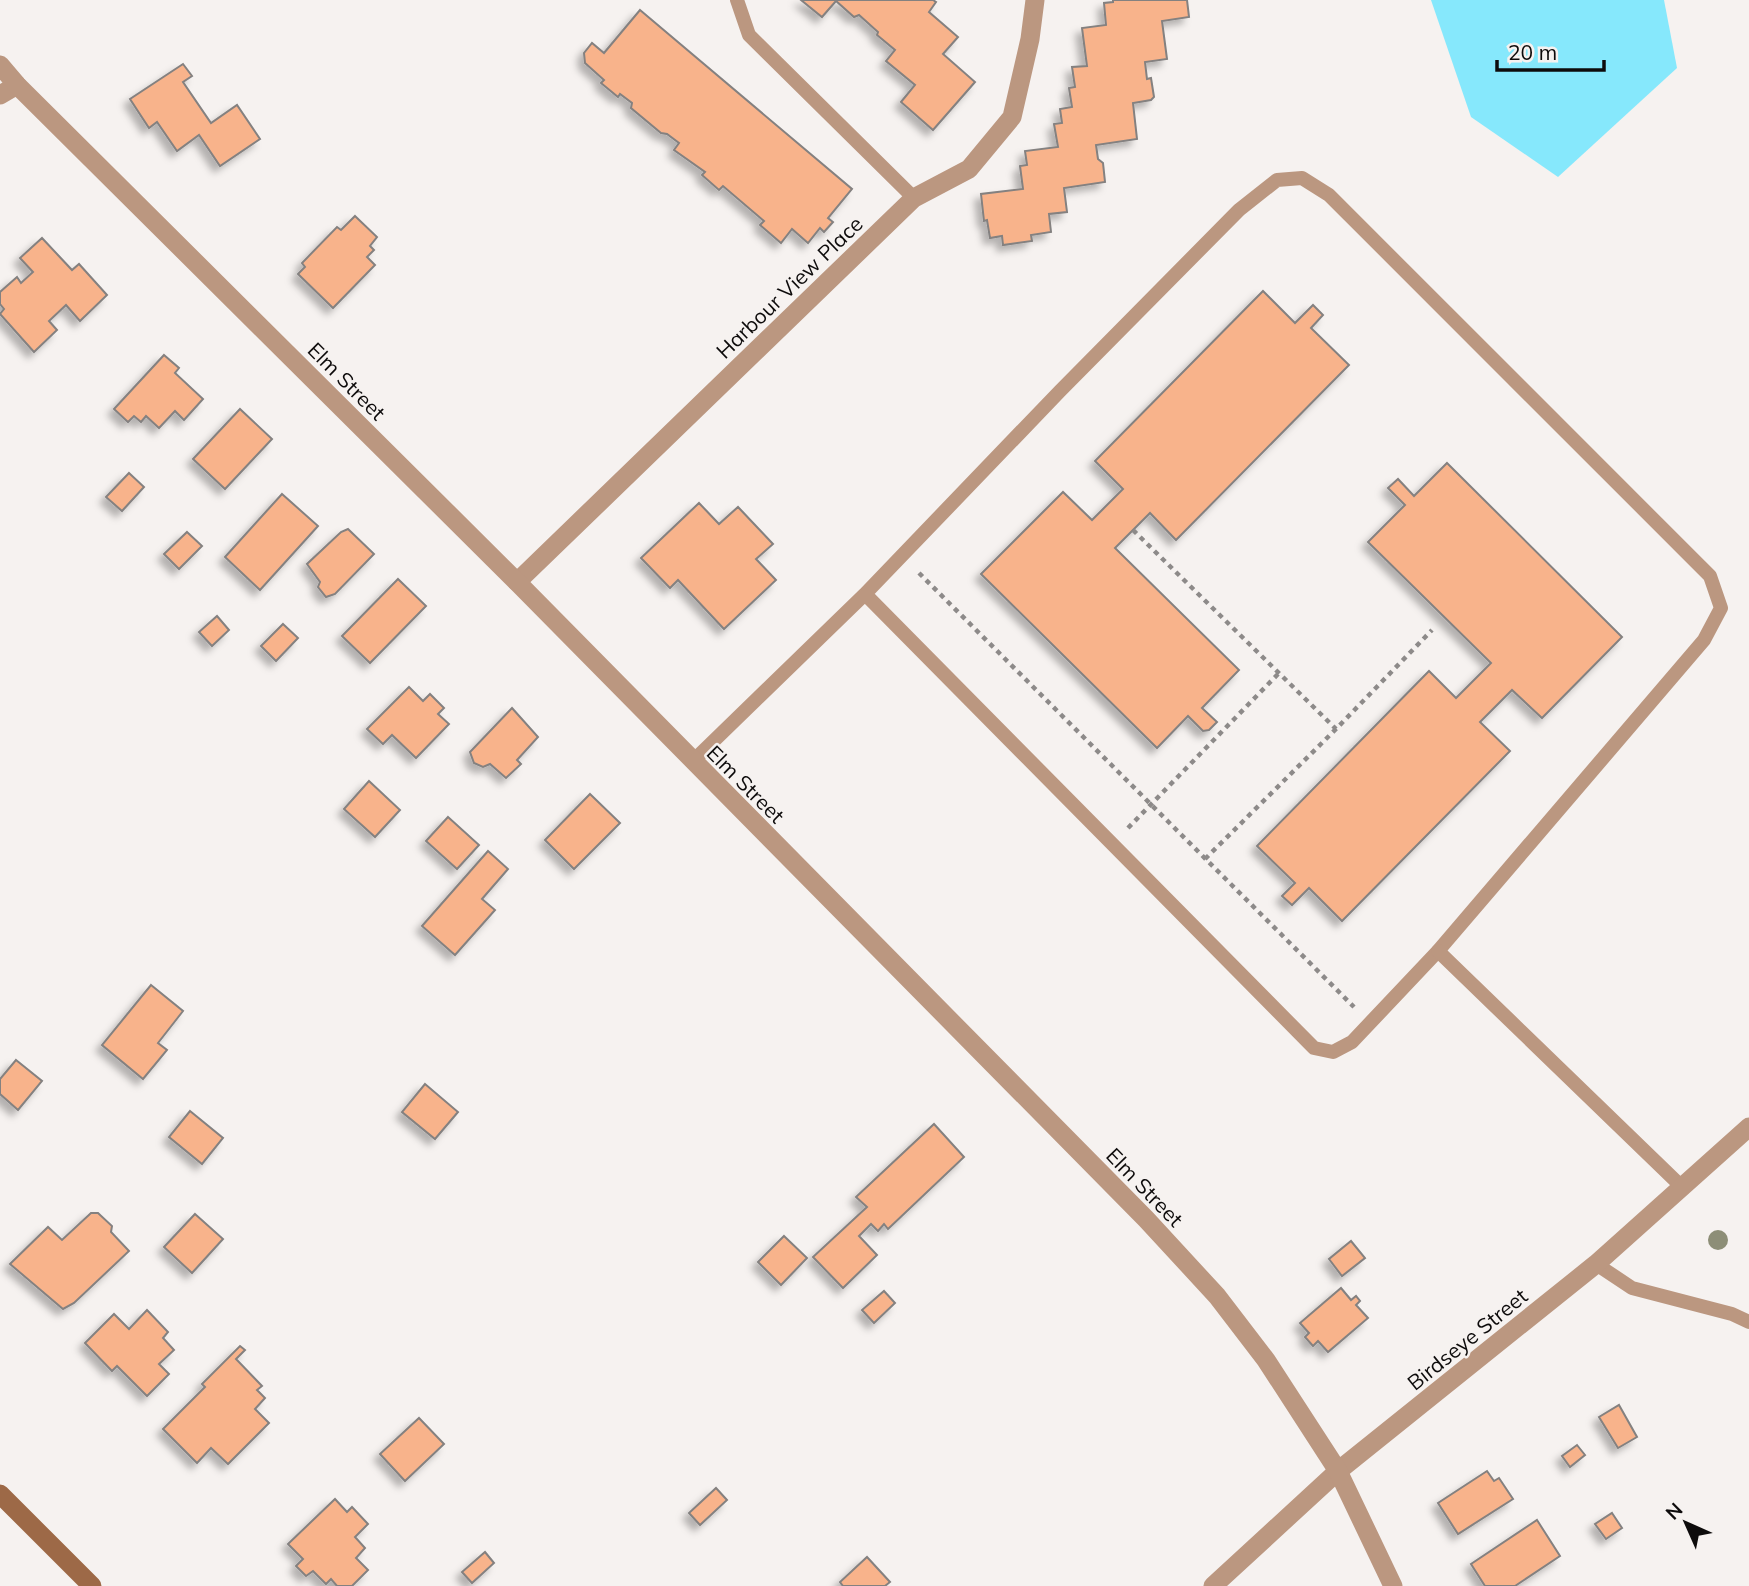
<svg xmlns="http://www.w3.org/2000/svg" width="1749" height="1586" font-family="Mulish,sans-serif">
  <style>
    .water { fill: #86e8fc }
    .building { fill: #f8b38b; stroke: #848180; stroke-width: 2; filter: url(#shadow) }
    .lines { fill: none; stroke-linecap: round; stroke-linejoin: round }
    .path { stroke: #8d8a89; stroke-width: 4.5; stroke-dasharray: 5 5; stroke-linecap: butt }
    .service { stroke: #bb9780; stroke-width: 14 }
    .minor { stroke: #bb9780; stroke-width: 19 }
    .tertiary { stroke: #bb9780; stroke-width: 19 }
    .secondary { stroke: #9d6947; stroke-width: 19 }
    .tree { fill: #8d8e77 }
    .labels { text-anchor: middle; dominant-baseline: central; stroke-width: 5; stroke-linejoin: round; paint-order: stroke }
    .street-label { font-size: 21px; fill: #0d0b0b; stroke: #f6f2f0 }
  </style>
  <defs>
    <filter id="shadow"><feDropShadow dx="-6" dy="6" stdDeviation="3.5" flood-color="#0004"/></filter>
  </defs>
  <rect width="100%" height="100%" fill="#f6f2f0"/>
  <polygon class="water" points="1431,0 1664,0 1677,68 1558,177 1471,117"/>
  <g class="building">
    <polygon points="801,0 933,0 936,2 929,12 958,37 943,54 975,82 933,130 901,102 915,85 886,61 895,50 877,35 878,32 859,15 854,17 836,1 822,17"/>
    <polygon points="1113,0 1187,0 1189,17 1162,21 1167,59 1145,62 1147,79 1151,78 1154,97 1151,100 1133,103 1137,139 1096,145 1098,159 1103,163 1105,182 1064,188 1067,212 1049,214 1051,232 1031,235 1032,241 1003,245 1002,236 990,238 987,220 984,221 981,194 1023,189 1020,166 1027,165 1025,151 1058,147 1054,124 1062,123 1060,109 1072,107 1069,88 1075,87 1072,67 1087,66 1082,28 1106,25 1104,3 1113,2"/>
    <polygon points="640,10 852,189 828,218 833,222 824,232 820,228 808,243 792,229 781,243 760,225 764,221 723,186 719,190 702,175 705,172 674,150 679,143 667,134 661,133 631,108 632,103 620,94 618,97 601,83 604,80 585,63 584,53 592,43 604,53"/>
    <polygon points="183,64 192,76 183,82 211,123 237,105 260,139 220,166 199,135 177,151 157,122 149,128 130,99"/>
    <polygon points="355,216 377,237 370,246 374,250 367,257 375,265 333,308 298,274 305,267 302,263 337,227 341,230"/>
    <polygon points="42,238 72,270 79,264 107,295 80,321 66,305 49,321 57,330 34,352 0,314 4,309 0,304 0,292 17,277 21,283 33,272 20,258"/>
    <polygon points="1263,291 1295,323 1313,305 1323,315 1311,328 1349,365 1176,540 1150,513 1115,548 1239,670 1202,708 1217,722 1209,730 1203,731 1188,716 1157,748 981,574 1063,492 1092,520 1123,489 1095,461"/>
    <polygon points="164,355 179,368 175,373 203,399 184,420 175,411 159,428 146,416 141,422 134,416 128,422 114,409"/>
    <polygon points="240,409 272,439 225,489 193,459"/>
    <polygon points="1447,463 1622,637 1542,718 1512,690 1480,722 1510,751 1342,921 1309,888 1292,905 1282,896 1295,883 1257,846 1429,671 1456,698 1491,663 1368,542 1405,505 1388,488 1398,479 1414,496"/>
    <polygon points="129,473 144,487 122,511 106,497"/>
    <polygon points="282,494 318,526 260,590 225,557"/>
    <polygon points="699,503 719,524 738,507 773,544 756,559 776,580 724,629 678,580 670,588 641,558"/>
    <polygon points="348,529 374,554 335,594 326,597 318,587 320,582 307,564 341,532"/>
    <polygon points="187,532 202,546 179,569 164,554"/>
    <polygon points="398,579 426,606 370,663 342,636"/>
    <polygon points="217,616 229,630 212,646 199,632"/>
    <polygon points="283,624 298,638 276,661 261,646"/>
    <polygon points="409,687 423,701 430,694 444,708 438,714 449,724 416,758 392,735 383,744 367,729"/>
    <polygon points="512,708 538,737 517,760 521,764 506,778 490,764 483,767 474,763 470,752"/>
    <polygon points="369,781 400,810 375,837 344,809"/>
    <polygon points="590,794 620,823 574,869 545,840"/>
    <polygon points="448,817 479,845 457,869 426,841"/>
    <polygon points="488,851 508,869 482,899 495,910 455,955 422,926"/>
    <polygon points="151,985 183,1011 158,1043 167,1050 143,1079 102,1045"/>
    <polygon points="16,1060 42,1081 18,1110 0,1094 0,1079"/>
    <polygon points="425,1084 458,1112 435,1139 402,1112"/>
    <polygon points="190,1111 223,1138 202,1164 169,1137"/>
    <polygon points="934,1124 964,1157 888,1229 884,1224 878,1231 871,1224 859,1236 877,1255 843,1288 813,1257 867,1207 856,1197"/>
    <polygon points="91,1213 98,1213 112,1226 111,1232 129,1251 74,1303 63,1309 10,1264 48,1227 62,1240"/>
    <polygon points="195,1214 223,1239 192,1273 164,1247"/>
    <polygon points="784,1236 807,1258 781,1285 758,1262"/>
    <polygon points="1351,1241 1365,1258 1342,1276 1329,1259"/>
    <polygon points="1341,1288 1351,1300 1356,1296 1360,1301 1356,1305 1368,1318 1328,1352 1318,1341 1313,1346 1305,1337 1309,1333 1300,1323"/>
    <polygon points="884,1291 895,1303 874,1323 862,1310"/>
    <polygon points="147,1310 168,1332 163,1338 174,1350 159,1364 169,1374 147,1396 117,1366 112,1371 85,1343 114,1314 129,1329"/>
    <polygon points="240,1346 245,1350 236,1359 262,1386 257,1390 265,1398 255,1409 269,1423 228,1464 211,1448 197,1463 163,1429 205,1387 202,1384"/>
    <polygon points="1619,1405 1637,1437 1618,1448 1599,1417"/>
    <polygon points="419,1418 444,1444 405,1481 380,1454"/>
    <polygon points="1577,1445 1585,1455 1570,1467 1562,1456"/>
    <polygon points="1487,1471 1494,1481 1499,1478 1513,1499 1458,1534 1438,1503"/>
    <polygon points="716,1488 727,1500 700,1525 689,1513"/>
    <polygon points="335,1499 347,1512 352,1507 368,1524 355,1537 365,1548 356,1558 368,1570 352,1586 337,1586 331,1579 326,1584 313,1571 306,1576 296,1566 303,1559 288,1544"/>
    <polygon points="1612,1513 1622,1528 1606,1539 1595,1524"/>
    <polygon points="1537,1520 1560,1556 1515,1586 1485,1586 1471,1564"/>
    <polygon points="485,1552 494,1563 472,1583 462,1572"/>
    <polygon points="867,1557 890,1582 885,1586 843,1586 840,1582"/>
  </g>
  <g class="lines">
    <g class="path">
      <polyline points="1133,530 1336,729"/>
      <polyline points="919,573 1354,1007"/>
      <polyline points="1128,828 1279,673"/>
      <polyline points="1205,859 1336,729 1432,630"/>
    </g>
    <g class="service">
      <polyline points="737,0 749,35 914,198"/>
      <polyline points="692,762 865,594 1060,391 1239,210 1277,180 1302,178 1329,195 1710,576 1721,608 1704,640 1438,951 1352,1042 1333,1052 1314,1048 865,594"/>
      <polyline points="1438,951 1682,1187"/>
      <polyline points="1596,1264 1632,1288 1732,1314 1749,1322"/>
    </g>
    <g class="minor">
      <polyline points="0,95 17,85"/>
      <polyline points="517,582 914,198 969,169 1012,117 1030,39 1035,0"/>
      <polyline points="1213,1586 1338,1471 1596,1264 1749,1127"/>
    </g>
    <polyline class="tertiary" points="0,65 17,85 517,582 1146,1219 1217,1296 1266,1360 1338,1471 1393,1586"/>
    <polyline class="secondary" points="0,1494 92,1586"/>
  </g>
  <circle class="tree" cx="1718" cy="1240" r="10"/>
  <g class="labels">
    <g class="street-label">
      <text transform="translate(789 287) rotate(-44)">Harbour View Place</text>
      <text transform="translate(347 381) rotate(45)">Elm Street</text>
      <text transform="translate(746 784) rotate(45)">Elm Street</text>
      <text transform="translate(1145 1187) rotate(46)">Elm Street</text>
      <text transform="translate(1467 1339) rotate(-39)">Birdseye Street</text>
    </g>
  </g>
  <g transform="translate(1686 1523) rotate(315)" stroke="#f6f2f0" stroke-width="5" paint-order="stroke">
  <path d="M0-5L12 26L0 18L-12 26Z" fill="#0d0b0b"/>
  <text y="-10" font-size="19" font-weight="bold" text-anchor="middle" fill="#0d0b0b">N</text>
  </g>
  <path d="M1497 60v10h107v-10" fill="none" stroke="#0d0b0b" stroke-width="3.5"/>
  <text x="1508" y="60" font-size="21" fill="#0d0b0b" stroke="#f6f2f0" stroke-width="5" paint-order="stroke">20 m</text>
</svg>
